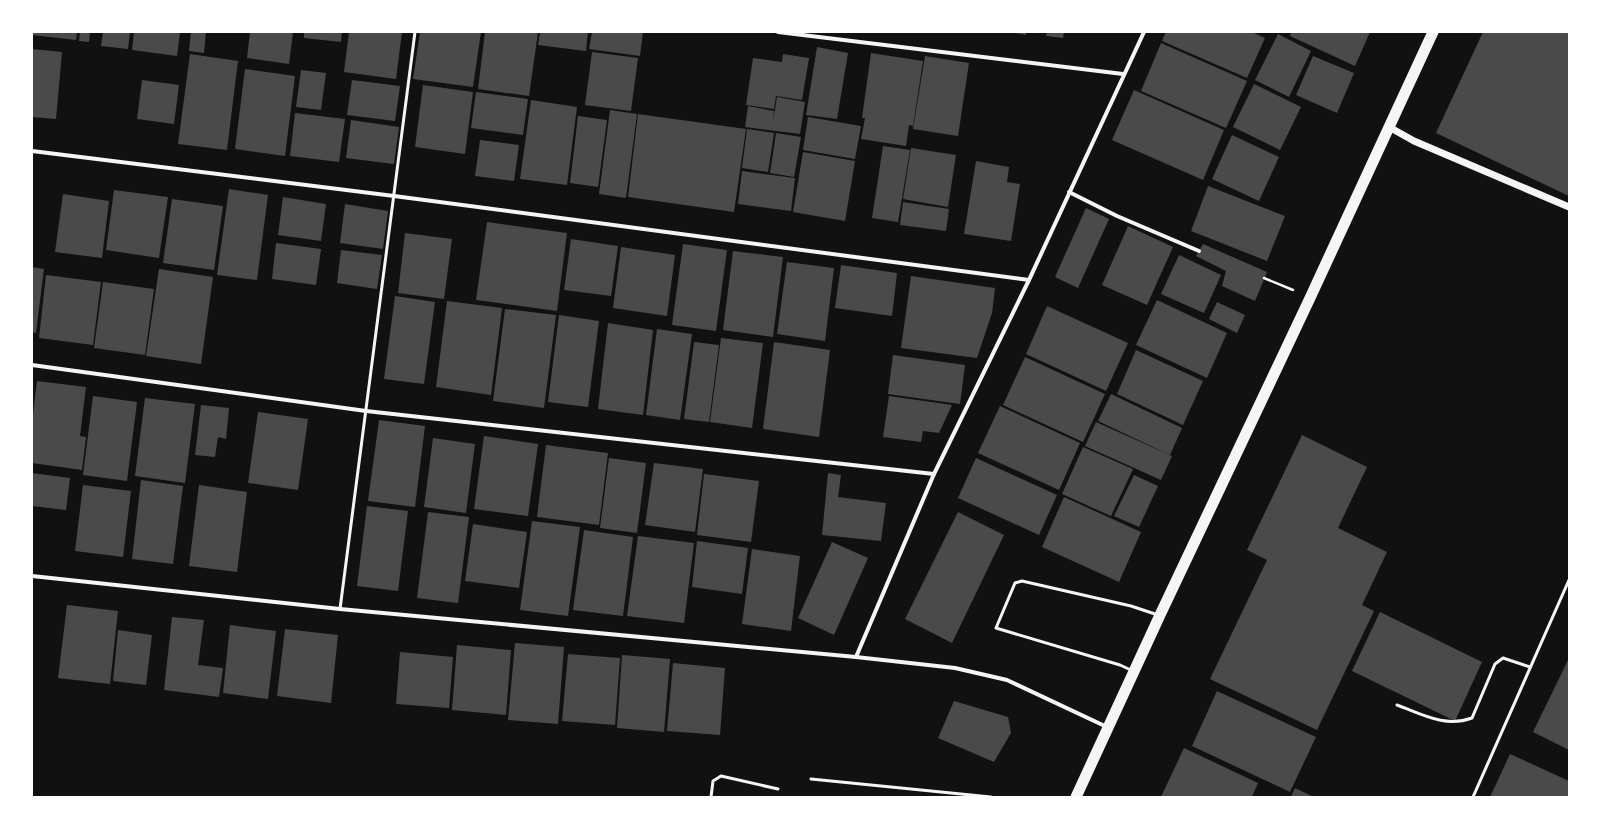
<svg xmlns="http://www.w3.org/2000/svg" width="1601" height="829" font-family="'Times New Roman',serif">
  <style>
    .building { fill: #4a4a4a }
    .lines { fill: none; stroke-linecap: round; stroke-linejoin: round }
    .path { stroke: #f5f5f5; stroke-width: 2.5 }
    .service { stroke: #f5f5f5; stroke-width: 3 }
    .minor { stroke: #f5f5f5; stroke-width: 4 }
    .tertiary { stroke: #f5f5f5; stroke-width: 7 }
    .trunk { stroke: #f5f5f5; stroke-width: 11 }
  </style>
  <rect width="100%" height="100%" fill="#111"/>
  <g class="building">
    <polygon points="32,32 77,32 76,40 32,35"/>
    <polygon points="80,32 90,32 89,42 79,41"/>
    <polygon points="103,32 130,32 128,49 101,46"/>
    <polygon points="134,32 180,32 177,56 132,50"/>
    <polygon points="191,32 206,32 204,53 189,51"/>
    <polygon points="250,32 293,32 289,64 247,58"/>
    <polygon points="304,32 342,32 341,42 304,38"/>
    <polygon points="349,32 402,32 396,79 344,72"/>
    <polygon points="420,32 481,32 473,87 413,79"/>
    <polygon points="485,32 538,32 529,96 478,89"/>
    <polygon points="540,32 588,32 586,51 538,45"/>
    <polygon points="592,32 643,32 640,56 589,49"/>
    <polygon points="1010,32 1026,32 1026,35"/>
    <polygon points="1047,32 1064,32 1063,38 1046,36"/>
    <polygon points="1166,32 1252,32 1265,38 1247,78 1162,41"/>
    <polygon points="1291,32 1370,32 1355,66 1290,36"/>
    <polygon points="1483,32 1569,32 1569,196 1436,133"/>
    <polygon points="1278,34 1311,51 1289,97 1255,80"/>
    <polygon points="1161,43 1247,81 1226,128 1141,91"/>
    <polygon points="817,47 848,53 837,119 806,115"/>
    <polygon points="32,49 62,52 56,119 32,117"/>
    <polygon points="592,52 638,58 631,111 585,105"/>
    <polygon points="871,53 923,61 913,126 909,125 906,146 861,139 865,118 862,118"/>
    <polygon points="190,54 238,61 227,150 178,144"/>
    <polygon points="783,54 809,58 802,100 776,96 774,109 746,105 753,58 782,62"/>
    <polygon points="925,56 969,63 958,136 913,129"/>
    <polygon points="1313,56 1354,73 1337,113 1296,95"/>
    <polygon points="245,69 295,76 285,156 235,149"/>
    <polygon points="301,70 326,73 321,110 296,107"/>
    <polygon points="142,80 179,85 174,124 137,119"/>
    <polygon points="352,80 400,86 395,121 347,115"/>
    <polygon points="1254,84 1301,107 1280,150 1233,127"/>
    <polygon points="423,85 473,92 465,154 415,147"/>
    <polygon points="1134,90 1224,130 1203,180 1112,140"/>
    <polygon points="476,92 528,99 523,135 471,128"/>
    <polygon points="777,97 805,102 800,134 745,127 748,106 774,111 773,121"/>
    <polygon points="531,100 577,107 567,185 520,179"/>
    <polygon points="610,110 637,114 626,198 599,194"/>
    <polygon points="295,113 345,119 339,162 290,156"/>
    <polygon points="638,114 746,129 734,212 628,197"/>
    <polygon points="578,116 607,120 598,187 570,183"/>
    <polygon points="808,117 861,126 855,159 803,150"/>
    <polygon points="351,120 399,127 394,164 346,158"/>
    <polygon points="747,129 774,133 768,172 742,168"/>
    <polygon points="776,133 801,137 794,177 770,173"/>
    <polygon points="1232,135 1279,157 1259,201 1212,179"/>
    <polygon points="480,140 519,145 514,181 475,176"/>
    <polygon points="883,146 910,150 898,222 872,218"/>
    <polygon points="911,148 956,155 948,207 903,199"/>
    <polygon points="803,152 855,161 845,221 793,212"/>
    <polygon points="976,161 1009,167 1007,182 1020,184 1011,241 964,234"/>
    <polygon points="742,171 795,178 791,211 738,204"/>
    <polygon points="1208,186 1285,216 1267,261 1191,231"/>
    <polygon points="229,189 268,195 257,280 217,275"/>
    <polygon points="114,190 168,197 159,258 106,250"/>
    <polygon points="63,194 109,201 102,258 55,252"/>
    <polygon points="283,197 326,204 321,241 278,235"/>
    <polygon points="172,199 223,206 214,270 163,263"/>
    <polygon points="903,202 949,209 946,231 900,225"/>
    <polygon points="345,204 388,211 383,249 340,243"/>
    <polygon points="1086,208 1109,219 1078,288 1055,277"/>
    <polygon points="487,222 567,233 557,311 476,300"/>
    <polygon points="1128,226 1173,247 1147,305 1102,285"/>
    <polygon points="405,233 452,239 444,299 398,293"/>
    <polygon points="571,239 618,246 611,296 564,290"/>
    <polygon points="276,243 321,249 316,285 272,279"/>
    <polygon points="683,244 727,250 716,331 672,325"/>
    <polygon points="1203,244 1267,272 1255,301 1222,286 1226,271 1196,256"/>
    <polygon points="621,247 675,255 667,316 613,308"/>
    <polygon points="341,250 382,255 377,289 337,283"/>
    <polygon points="733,251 783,257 773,337 723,330"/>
    <polygon points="1179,255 1221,275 1204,313 1161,294"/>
    <polygon points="787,262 834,268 825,341 777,334"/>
    <polygon points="841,265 897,273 892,316 835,308"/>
    <polygon points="32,267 44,269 36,333 32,332"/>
    <polygon points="159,269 213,277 201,364 146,356"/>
    <polygon points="46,275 101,282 93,345 39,338"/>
    <polygon points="911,276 995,288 992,313 977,358 901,348"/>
    <polygon points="103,282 154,289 145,355 94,348"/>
    <polygon points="395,296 435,302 424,384 384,379"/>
    <polygon points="1157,300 1227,333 1207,378 1136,345"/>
    <polygon points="447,301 502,308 491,395 436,387"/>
    <polygon points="1217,302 1245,315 1237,333 1209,319"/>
    <polygon points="1047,306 1128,343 1106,391 1026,354"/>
    <polygon points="505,309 556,315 544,408 493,401"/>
    <polygon points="559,315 599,321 588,407 548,402"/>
    <polygon points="608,323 653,330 643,415 598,409"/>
    <polygon points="657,329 692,334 680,420 646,415"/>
    <polygon points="721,338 763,343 752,428 710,422"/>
    <polygon points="694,342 719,345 709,422 684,419"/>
    <polygon points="774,342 830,350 819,437 763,429"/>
    <polygon points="1136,350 1203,381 1183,425 1117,394"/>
    <polygon points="893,355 965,365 960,404 888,394"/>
    <polygon points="1025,357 1105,394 1083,442 1003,405"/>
    <polygon points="37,381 86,387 80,436 86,437 82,470 32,463 32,422"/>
    <polygon points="1111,394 1182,428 1170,455 1098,421"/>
    <polygon points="93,396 137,402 127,481 83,475"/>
    <polygon points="889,396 952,405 939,433 923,431 921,442 883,437"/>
    <polygon points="145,398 195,404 185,483 135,476"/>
    <polygon points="201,405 229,408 226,439 218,437 215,457 195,455"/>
    <polygon points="1000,406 1080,443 1059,490 978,453"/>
    <polygon points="258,412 308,419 298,490 248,483"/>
    <polygon points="379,420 425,426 415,507 368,501"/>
    <polygon points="1096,422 1172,456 1161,480 1085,446"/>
    <polygon points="1302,435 1367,467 1338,528 1387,552 1362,605 1374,611 1317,730 1210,679 1267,560 1247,550"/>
    <polygon points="484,436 538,444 528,516 474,509"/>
    <polygon points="433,438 475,444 466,513 424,507"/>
    <polygon points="546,445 608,453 599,525 537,517"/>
    <polygon points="1083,447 1133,469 1111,516 1062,494"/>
    <polygon points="609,458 646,463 637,533 600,528"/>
    <polygon points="976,458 1057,495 1039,535 958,498"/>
    <polygon points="654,463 703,469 695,532 645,525"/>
    <polygon points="32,473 70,478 66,510 32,506"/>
    <polygon points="828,473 841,475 838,497 886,503 881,541 822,535"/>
    <polygon points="704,474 759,481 751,542 697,535"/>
    <polygon points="1134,475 1158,486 1139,527 1114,516"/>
    <polygon points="141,480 183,486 173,564 132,559"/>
    <polygon points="83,485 131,491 123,557 75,551"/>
    <polygon points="199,485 247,492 237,572 189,566"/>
    <polygon points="1064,497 1141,532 1119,582 1042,547"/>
    <polygon points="367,506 408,511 398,591 357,586"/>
    <polygon points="428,512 469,517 458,603 417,598"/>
    <polygon points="958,512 1004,535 952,643 905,619"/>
    <polygon points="532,521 580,527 568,616 520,610"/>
    <polygon points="473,524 527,532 519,588 465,581"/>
    <polygon points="584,530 633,537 623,616 573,610"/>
    <polygon points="638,536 694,543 684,623 627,616"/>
    <polygon points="697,541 748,548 742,594 692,587"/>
    <polygon points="832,542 868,558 834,635 798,618"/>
    <polygon points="752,549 800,556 791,631 742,624"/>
    <polygon points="67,605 118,611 110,684 58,678"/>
    <polygon points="1380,612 1482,662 1455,721 1352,671"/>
    <polygon points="172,617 204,620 198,665 223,668 219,697 164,690"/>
    <polygon points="230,625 276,631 268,699 223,693"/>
    <polygon points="285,629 338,635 331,703 277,696"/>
    <polygon points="118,630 152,635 146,685 113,681"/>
    <polygon points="515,643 564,647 558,724 508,720"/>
    <polygon points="457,645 511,650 506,715 452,710"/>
    <polygon points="400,652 453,657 449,708 396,704"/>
    <polygon points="568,654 620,658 615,725 562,721"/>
    <polygon points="622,655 670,659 664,732 617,728"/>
    <polygon points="1569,658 1569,750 1533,732"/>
    <polygon points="673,663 725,668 720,735 667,731"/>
    <polygon points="1217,691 1316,737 1290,792 1192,746"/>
    <polygon points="954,701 1008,717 1011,733 994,762 938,738"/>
    <polygon points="1184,748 1258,783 1252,797 1161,797"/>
    <polygon points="1510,754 1569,781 1569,797 1490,797"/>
    <polygon points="1295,788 1314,797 1291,797"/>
  </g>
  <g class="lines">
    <polyline class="path" points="1264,278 1293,290"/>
    <g class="service">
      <polyline points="340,609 415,32"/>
      <polyline points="1133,671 1120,665 996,628 1015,583 1022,581 1131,606 1158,615"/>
      <path d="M1397 705C1422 714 1445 728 1472 718L1495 664 1503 658 1530 667"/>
      <polyline points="811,779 991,797"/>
      <polyline points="711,797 713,781 721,776 778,789"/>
      <polyline points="1473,797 1569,580"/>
    </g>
    <g class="minor">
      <polyline points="778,32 1123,74"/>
      <polyline points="32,151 394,196 1029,280"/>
      <polyline points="1069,192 1117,216 1199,251"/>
      <polyline points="32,365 366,411 934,474"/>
      <polyline points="32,576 340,609 856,657 955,668 1007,680 1107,727"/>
      <polyline points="856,657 934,474 1029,280 1144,32"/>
    </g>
    <polyline class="tertiary" points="1389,127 1414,141 1569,207"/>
    <polyline class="trunk" points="1076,797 1160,615 1310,298 1433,32"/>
  </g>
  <rect width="1601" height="829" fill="none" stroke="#ffffff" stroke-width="66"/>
</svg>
